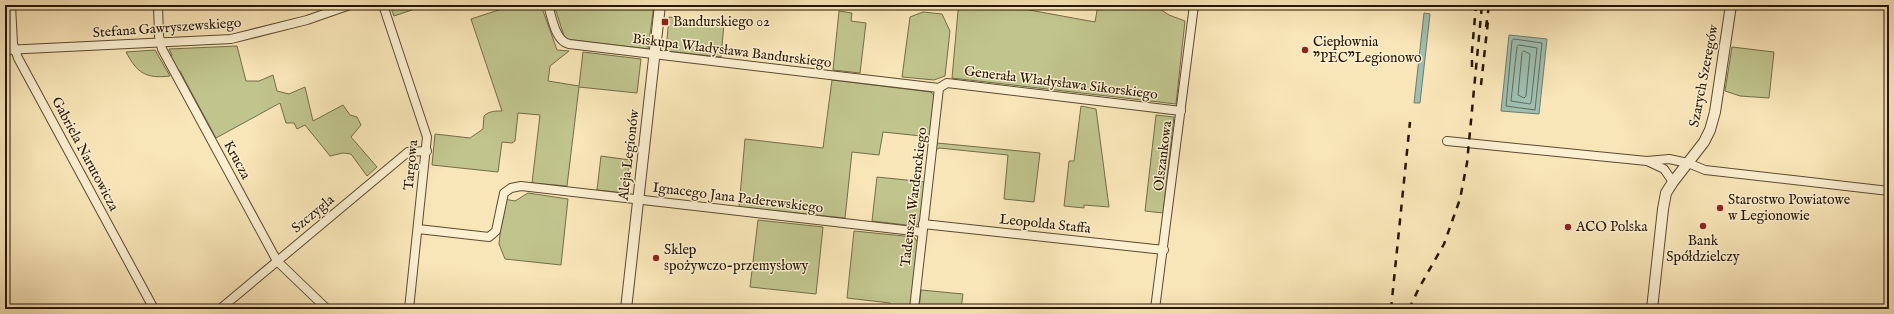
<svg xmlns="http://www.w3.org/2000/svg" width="1894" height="314" font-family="'IM FELL English',serif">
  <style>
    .green { fill: #c0c48d; stroke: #736c48 }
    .water { fill: #9ebfb2; stroke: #6e7b6c }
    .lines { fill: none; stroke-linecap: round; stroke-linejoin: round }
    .shore { stroke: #626a5a; stroke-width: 1 }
    .minor-casing { stroke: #5b4930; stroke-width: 10 }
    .tertiary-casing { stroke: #5b4930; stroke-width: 12 }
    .minor { stroke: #fbefd1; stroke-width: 8 }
    .tertiary { stroke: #fbefd1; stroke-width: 10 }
    .rail { stroke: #261503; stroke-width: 2.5; stroke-dasharray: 7 7; stroke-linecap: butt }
    .poi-dot { fill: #8f2418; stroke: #fbefd1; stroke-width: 1.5 }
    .labels { text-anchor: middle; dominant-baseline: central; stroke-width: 3; stroke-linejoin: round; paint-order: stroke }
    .poi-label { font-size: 14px; fill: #261503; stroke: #fbefd1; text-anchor: start }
    .street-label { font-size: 14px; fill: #261503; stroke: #fbefd1 }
  </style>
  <rect width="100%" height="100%" fill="#f9e6b8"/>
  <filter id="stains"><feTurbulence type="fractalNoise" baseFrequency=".005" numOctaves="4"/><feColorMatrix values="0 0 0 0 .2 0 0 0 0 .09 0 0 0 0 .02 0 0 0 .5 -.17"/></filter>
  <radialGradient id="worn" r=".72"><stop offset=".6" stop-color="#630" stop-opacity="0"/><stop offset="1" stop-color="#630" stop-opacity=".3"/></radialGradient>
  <g class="green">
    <polygon points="390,5 427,5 394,16"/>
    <path d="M514 5H541L557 50 569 51 550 66 548 81 579 86 583 52 641 59 637 93 579 87 567 186 532 183 540 115 518 113 515 141 512 143 502 142 498 172 432 165 435 134 470 138 483 129 484 116C489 111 495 111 502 111L471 19Z"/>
    <polygon points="554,5 654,5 648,49 565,39"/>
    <polygon points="962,5 1002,5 1095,22 1098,5 1154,5 1169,15 1185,21 1176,104 952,78 958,11"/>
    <polygon points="839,11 852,13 851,21 866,23 860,73 833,70"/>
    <polygon points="923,12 942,14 950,31 945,76 934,80 902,77 910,17"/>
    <polygon points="669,17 724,24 721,57 666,51"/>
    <polygon points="237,46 246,81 259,81 273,75 277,91 289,94 305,87 313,121 343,105 350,115 357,117 361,125 351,137 377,167 367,176 351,154 343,153 330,156 305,125 297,129 294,123 286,123 280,103 216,138 180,71 178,71 170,57 172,55 169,49"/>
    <polygon points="1732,47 1774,52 1769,98 1740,96 1725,91"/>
    <path d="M155 50 170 76C146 79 137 73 126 52Z"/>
    <polygon points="832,80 931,92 935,97 931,137 883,132 879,155 852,152 845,218 739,207 745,139 823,148"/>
    <polygon points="1081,106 1096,109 1109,207 1084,205 1084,208 1064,206 1069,161 1074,161"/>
    <polygon points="1156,115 1174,117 1163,213 1145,211"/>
    <polygon points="937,143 1040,153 1034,202 1004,199 1008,155 939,148 936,150"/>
    <polygon points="601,156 630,160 626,193 597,190"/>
    <polygon points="877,177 926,182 921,222 915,226 872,221"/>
    <polygon points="528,193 568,199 561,265 505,259 499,244 504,199 515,201"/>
    <polygon points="758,220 823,227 816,294 750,287"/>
    <polygon points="854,231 914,237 919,244 911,309 889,309 890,303 847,298"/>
    <polygon points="921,290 963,294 961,309 919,309"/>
  </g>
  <g class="water">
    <polygon points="1424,13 1430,14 1420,103 1414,103"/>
    <polygon points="1509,35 1547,39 1539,114 1501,111"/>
  </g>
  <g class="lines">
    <g class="shore">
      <polygon points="1514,39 1542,43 1535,110 1506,106 1512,41"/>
      <polygon points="1519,45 1537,48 1531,103 1530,104 1511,101 1517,47"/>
      <polygon points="1524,51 1530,54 1526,96 1524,98 1518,95 1522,53"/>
    </g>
    <g class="minor-casing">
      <g id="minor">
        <polyline points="11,5 13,44 18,58 154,309"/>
        <polyline points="158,5 159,36 162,49 277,261 327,309"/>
        <polyline points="383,5 427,137 409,309"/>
        <path d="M548 5C552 17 555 41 569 44L939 88"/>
        <polyline points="5,50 231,39 307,20 350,5"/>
        <polyline points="939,88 947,83 1181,111"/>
        <polyline points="1447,141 1647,161 1664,169 1673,182"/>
        <polyline points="1647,161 1669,159 1688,163 1705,170 1889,191"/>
        <polyline points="923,224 1164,250"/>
        <polyline points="418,229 489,237 496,231 504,193 511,188 521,186 922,232"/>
        <polyline points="220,309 408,152 427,151"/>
        <polyline points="914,309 939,88"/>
        <polyline points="1155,309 1194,5"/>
      </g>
    </g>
    <g class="tertiary-casing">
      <g id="tertiary">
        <polyline points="626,309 660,5"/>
        <polyline points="1652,309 1663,209 1666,193 1673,182 1704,142 1710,130 1715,112 1731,5"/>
      </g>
    </g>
    <use href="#minor" class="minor"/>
    <use href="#tertiary" class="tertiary"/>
    <g class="rail">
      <polyline points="1486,27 1489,5"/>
      <polyline points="1472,67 1472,51 1476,5"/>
      <polyline points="1481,85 1488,21"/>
      <polyline points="1391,309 1410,122"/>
      <polyline points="1409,309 1419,288 1444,244 1460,199 1467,163 1482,5"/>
    </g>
  </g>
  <g class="poi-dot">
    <rect x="661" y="18" width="8" height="8" rx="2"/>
    <circle cx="1305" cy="50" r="4"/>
    <circle cx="1720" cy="208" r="4"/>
    <circle cx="1703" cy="226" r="4"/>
    <circle cx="1568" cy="227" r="4"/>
    <circle cx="656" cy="258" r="4"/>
  </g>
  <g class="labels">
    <g class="poi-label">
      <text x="673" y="22">Bandurskiego 02</text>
      <text x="1313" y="42">Ciepłownia<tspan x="1313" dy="16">"PEC"Legionowo</tspan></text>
      <text x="1728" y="200">Starostwo Powiatowe<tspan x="1728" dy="16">w Legionowie</tspan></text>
      <text x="1576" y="227">ACO Polska</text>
      <text x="1703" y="241" text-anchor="middle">Bank<tspan x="1703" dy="16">Spółdzielczy</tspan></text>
      <text x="664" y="250">Sklep<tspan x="664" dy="16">spożywczo-przemysłowy</tspan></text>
    </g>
    <g class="street-label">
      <text transform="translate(167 28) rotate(-4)">Stefana Gawryszewskiego</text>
      <text transform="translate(732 51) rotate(7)">Biskupa Władysława Bandurskiego</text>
      <text transform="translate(1704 76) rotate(-79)">Szarych Szeregów</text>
      <text transform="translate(1061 83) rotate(7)">Generała Władysława Sikorskiego</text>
      <text transform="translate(85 154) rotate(62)">Gabriela Narutowicza</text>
      <text transform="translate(629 155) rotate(-83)">Aleja Legionów</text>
      <text transform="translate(1163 156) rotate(-83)">Olszankowa</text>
      <text transform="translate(237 160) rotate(62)">Krucza</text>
      <text transform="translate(411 165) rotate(-85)">Targowa</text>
      <text transform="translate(914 197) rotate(-83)">Tadeusza Wardenckiego</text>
      <text transform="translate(738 198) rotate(7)">Ignacego Jana Paderewskiego</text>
      <text transform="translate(313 214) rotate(-40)">Szczygla</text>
      <text transform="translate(1045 224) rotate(6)">Leopolda Staffa</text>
    </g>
  </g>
  <rect width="1894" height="314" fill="none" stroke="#f9e6b8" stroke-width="20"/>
  <rect x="6" y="6" width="1882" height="302" fill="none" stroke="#261503" stroke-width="2"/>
  <rect x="10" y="10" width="1874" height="294" fill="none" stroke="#261503"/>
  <rect width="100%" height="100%" filter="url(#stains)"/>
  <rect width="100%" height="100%" fill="url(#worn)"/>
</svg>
